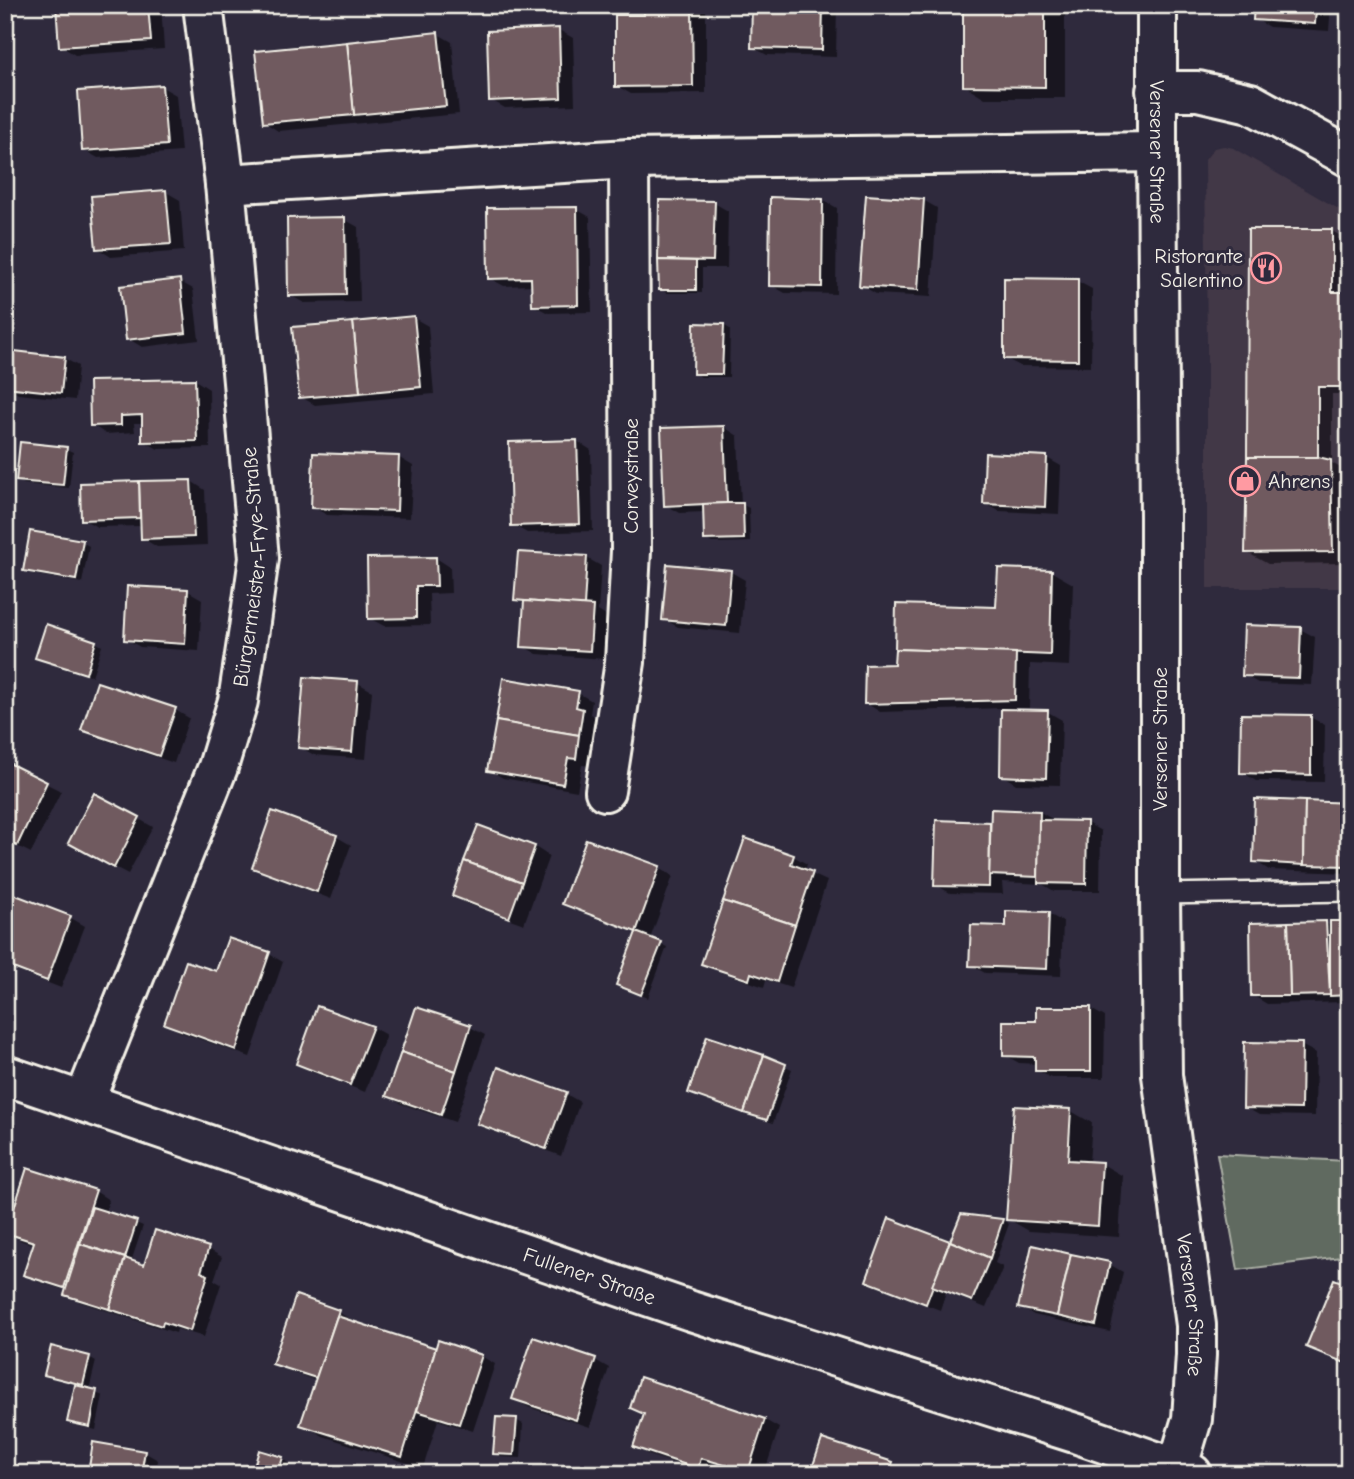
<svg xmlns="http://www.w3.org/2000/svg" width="1354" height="1479" font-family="'Comic Neue',sans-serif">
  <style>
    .built { fill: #423847 }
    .green { fill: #606b60; stroke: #aaaea4; stroke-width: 2 }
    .shadow { fill: #0007 }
    .building { fill: #6f5a5e; stroke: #f4f1e8; stroke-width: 2 }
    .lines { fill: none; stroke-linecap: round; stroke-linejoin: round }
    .lane-casing { stroke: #f4f1e8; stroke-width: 24 }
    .street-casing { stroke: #f4f1e8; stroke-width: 44 }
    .secondary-casing { stroke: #f4f1e8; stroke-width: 44 }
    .lane { stroke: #2f2a3d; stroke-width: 19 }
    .street { stroke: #2f2a3d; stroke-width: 38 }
    .secondary { stroke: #2f2a3d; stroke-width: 38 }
    .labels { text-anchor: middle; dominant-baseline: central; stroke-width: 6; stroke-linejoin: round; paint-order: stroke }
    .street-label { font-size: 21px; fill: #f4f1e8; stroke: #2f2a3d }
    .poi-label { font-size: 21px; fill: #f4f1e8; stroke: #2f2a3d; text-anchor: end }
  </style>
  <rect width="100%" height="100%" fill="#2f2a3d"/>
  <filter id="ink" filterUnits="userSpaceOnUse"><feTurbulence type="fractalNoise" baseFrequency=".0143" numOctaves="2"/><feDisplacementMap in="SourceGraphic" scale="14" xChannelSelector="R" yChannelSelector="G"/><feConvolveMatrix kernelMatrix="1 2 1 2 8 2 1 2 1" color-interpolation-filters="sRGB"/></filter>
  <g filter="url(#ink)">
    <polygon class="built" points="1224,146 1233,148 1349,215 1349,588 1207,588 1207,347 1205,160 1214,148"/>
    <polygon class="green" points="1217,1154 1347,1161 1349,1160 1349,1256 1238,1270"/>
    <g class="shadow">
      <polygon points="58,5 161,5 164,49 75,55 61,46"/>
      <polygon points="258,5 323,5 323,6 269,12"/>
      <polygon points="645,5 704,5 706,7 706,93 631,94 617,86 646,16"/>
      <polygon points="753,5 837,5 836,57 767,55 752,47"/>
      <polygon points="964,5 1065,5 1065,98 985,98 964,85"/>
      <polygon points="1256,5 1331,5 1329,31 1269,27 1255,19"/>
      <polygon points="559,30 573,38 575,105 505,108 491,100"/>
      <polygon points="438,34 452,42 459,114 278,131 264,122"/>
      <polygon points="162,87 176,95 181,152 98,158 84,150"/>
      <polygon points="166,192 180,200 184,251 111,257 97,248"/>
      <polygon points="823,200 837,208 836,294 785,293 771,285"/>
      <polygon points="923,200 937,208 931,297 876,294 861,285"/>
      <polygon points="714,203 728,211 727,268 702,268 702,293 667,293 660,289 660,260"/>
      <polygon points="576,209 590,217 592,312 548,313 533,305 533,285 504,286 489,278"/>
      <polygon points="344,219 358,227 360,302 304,303 290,295"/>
      <polygon points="1332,231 1346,239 1346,294 1349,294 1349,394 1332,394 1332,463 1349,473 1349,563 1268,564 1246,552"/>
      <polygon points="179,281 193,289 199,340 142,347 127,338"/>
      <polygon points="1077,281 1092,289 1091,367 1020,366 1005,358"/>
      <polygon points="414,318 428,326 434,394 315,405 301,397"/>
      <polygon points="723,325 730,329 729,377 701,377 695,373"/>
      <polygon points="7,352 64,358 78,366 75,400 18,394 5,386"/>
      <polygon points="195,380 209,389 210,448 158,449 144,441 144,423 134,423 135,432 106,434 92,425"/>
      <polygon points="724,427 738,436 741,504 749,508 750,542 712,543 705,539 705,512 680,513 666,505"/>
      <polygon points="577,441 591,450 593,531 527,533 513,525"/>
      <polygon points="66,449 73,452 69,488 24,484 18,480"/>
      <polygon points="987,455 1047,458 1061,466 1059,514 999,511 984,503"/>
      <polygon points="398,457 413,466 410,518 327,515 313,507"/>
      <polygon points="191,481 205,490 207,545 157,547 142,538 142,526 97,527 83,519 82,485"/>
      <polygon points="82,542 89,546 82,583 32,574 25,570"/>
      <polygon points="436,558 450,567 451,593 429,594 430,625 384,626 369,618"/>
      <polygon points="587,558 601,566 598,611 606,616 604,659 537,654 523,646 526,605 516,599"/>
      <polygon points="669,566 731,572 745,580 740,633 678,627 664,619"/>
      <polygon points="999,569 1052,572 1073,584 1070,666 1030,664 1029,708 1010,708 1010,711 1048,712 1062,720 1060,785 1016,784 1002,775 1003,708 880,712 866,703 895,665 998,609"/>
      <polygon points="188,591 202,599 199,651 140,647 126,639"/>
      <polygon points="1300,629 1315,637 1312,685 1258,683 1244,675"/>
      <polygon points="95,642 102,646 92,676 44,661 37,658"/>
      <polygon points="358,683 372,691 366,759 314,755 300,747"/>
      <polygon points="578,693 592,701 590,714 597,718 590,766 582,765 577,791 503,778 489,770"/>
      <polygon points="175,710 189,718 174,763 97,737 83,729"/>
      <polygon points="1310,717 1325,725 1324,782 1256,781 1242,772"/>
      <polygon points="5,763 61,791 31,853 5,840"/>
      <polygon points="1349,805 1349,873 1269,870 1255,861"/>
      <polygon points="1040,812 1054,820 1087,823 1101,831 1100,891 1054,891 1042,884 1002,882 1003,894 950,893 936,885 938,822 992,824"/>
      <polygon points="273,813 337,837 351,845 331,899 268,875 254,867"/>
      <polygon points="139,819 153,827 128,874 84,851"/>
      <polygon points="479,827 535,847 549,856 524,924 468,904 454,896"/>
      <polygon points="587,841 659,868 673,876 650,939 667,947 648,998 625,988 637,933 578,911 564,903"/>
      <polygon points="793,856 807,864 805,871 827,881 791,988 766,980 764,987 718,971 704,963"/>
      <polygon points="5,893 71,918 85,926 61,988 5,966"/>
      <polygon points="1049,914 1063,922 1061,976 985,973 971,965 1007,928"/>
      <polygon points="1326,923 1332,927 1349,923 1349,1002 1267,1004 1252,995"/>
      <polygon points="269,954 283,962 250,1057 180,1032 166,1023 218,974"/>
      <polygon points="417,1009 470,1027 485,1035 455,1122 402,1104 388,1096"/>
      <polygon points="1091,1009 1105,1017 1104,1078 1051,1078 1037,1070 1037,1064 1019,1063 1005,1055 1038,1023"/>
      <polygon points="372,1027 386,1035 365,1092 312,1072 298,1064"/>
      <polygon points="1301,1045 1316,1053 1315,1116 1259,1115 1245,1107"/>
      <polygon points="764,1057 792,1069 773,1123 759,1118 759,1119 704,1100 690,1092"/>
      <polygon points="566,1094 580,1102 561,1156 493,1131 479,1123"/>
      <polygon points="1071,1111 1092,1123 1089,1163 1102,1164 1123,1176 1119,1237 1029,1231 1008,1219"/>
      <polygon points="95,1191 109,1200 105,1213 136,1223 143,1226 131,1262 145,1267 208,1249 222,1257 214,1280 221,1284 204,1337 177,1329 176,1333 80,1302 66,1294 67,1288 58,1282 56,1285 65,1290 39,1282 25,1274 35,1245 22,1241 8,1233"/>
      <polygon points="962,1216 1003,1220 1009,1224 995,1263 1003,1267 986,1308 946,1292 940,1310 882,1288 868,1280 961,1248"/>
      <polygon points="1109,1264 1123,1272 1110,1332 1034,1315 1020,1307"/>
      <polygon points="1349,1287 1349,1365 1323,1354 1309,1346"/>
      <polygon points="338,1312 352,1320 352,1322 435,1349 481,1356 495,1364 473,1431 438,1420 423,1468 323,1436 302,1424 317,1381 289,1371 275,1363"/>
      <polygon points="89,1357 96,1361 89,1390 103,1396 96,1430 76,1425 69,1421 77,1384 53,1378 46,1375"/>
      <polygon points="595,1360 609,1368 590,1427 528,1407 514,1399"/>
      <polygon points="641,1379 765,1420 779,1428 764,1474 745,1474 716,1464 713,1474 707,1474 649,1455 635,1447 646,1415 632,1408"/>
      <polygon points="516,1420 523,1424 521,1458 501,1457 495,1453"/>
      <polygon points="144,1452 158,1460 156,1474 89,1474"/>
      <polygon points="282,1459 289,1463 286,1474 254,1474"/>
      <polygon points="892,1464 906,1472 906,1474 812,1474"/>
    </g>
    <g class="building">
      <polygon points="56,5 148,5 151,41 59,47"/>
      <polygon points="644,5 692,5 693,86 615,87 615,15 644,15"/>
      <polygon points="752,5 823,5 822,50 751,48"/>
      <polygon points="963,5 1045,5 1045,87 963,86"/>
      <polygon points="1254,5 1316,5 1315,24 1253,20"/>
      <polygon points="559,28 561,98 489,101 487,31"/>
      <polygon points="438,32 446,106 354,115 347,42"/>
      <polygon points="347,42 354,115 263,123 255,51"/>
      <polygon points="162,85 167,145 82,151 78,91"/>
      <polygon points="166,190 171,244 96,249 91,196"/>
      <polygon points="866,195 924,199 918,290 859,286"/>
      <polygon points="770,197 823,199 822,287 769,286"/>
      <polygon points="659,200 715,201 713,261 658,260"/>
      <polygon points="577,207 578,305 532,306 531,278 488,279 487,208"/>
      <polygon points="345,217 346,295 288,296 287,218"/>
      <polygon points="1248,229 1332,229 1332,292 1349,292 1349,387 1318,387 1318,457 1247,457"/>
      <polygon points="658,260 696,261 696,290 659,290"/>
      <polygon points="1004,278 1078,279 1078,360 1004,359"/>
      <polygon points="180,279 186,333 126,340 120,286"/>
      <polygon points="414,316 421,387 360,393 353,322"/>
      <polygon points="353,322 360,393 299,398 292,327"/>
      <polygon points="694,323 724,324 722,374 693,374"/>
      <polygon points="6,350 65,357 61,393 5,387"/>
      <polygon points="195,379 197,441 142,442 142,415 121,416 121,425 90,426 89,381"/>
      <polygon points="724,426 727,503 664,506 661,428"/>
      <polygon points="577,440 580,524 511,526 509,442"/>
      <polygon points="20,442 67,447 63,485 16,481"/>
      <polygon points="313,453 399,456 397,511 311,508"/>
      <polygon points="985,453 1047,456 1045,507 983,504"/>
      <polygon points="1247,457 1318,457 1331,460 1333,552 1245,553"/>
      <polygon points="191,480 194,537 141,539 139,481"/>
      <polygon points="139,481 140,518 81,520 80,483"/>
      <polygon points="727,503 743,503 744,539 704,540 703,504"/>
      <polygon points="30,531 83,540 76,580 23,571"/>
      <polygon points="518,552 587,556 584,606 514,600"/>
      <polygon points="436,557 437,586 416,586 416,618 368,619 367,558"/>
      <polygon points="667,564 731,570 726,626 662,620"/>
      <polygon points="998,568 1052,570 1050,655 895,649 896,604 996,607"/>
      <polygon points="127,586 188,589 185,644 124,640"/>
      <polygon points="524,601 593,606 590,651 521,647"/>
      <polygon points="46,624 96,641 86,674 35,658"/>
      <polygon points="1244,625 1301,627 1299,678 1242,676"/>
      <polygon points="895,649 1016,653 1015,700 864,704 865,665 894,664"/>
      <polygon points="304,677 358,681 352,752 298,748"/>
      <polygon points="503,678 579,691 576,707 583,709 579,735 496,721"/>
      <polygon points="97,682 176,708 159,756 81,730"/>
      <polygon points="1001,709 1048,710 1046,778 1000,776"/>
      <polygon points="1241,714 1311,715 1311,775 1240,773"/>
      <polygon points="496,721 579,735 576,759 568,758 563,784 487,771"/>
      <polygon points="5,761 47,782 17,846 5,841"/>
      <polygon points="94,793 140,817 114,868 68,843"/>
      <polygon points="1255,799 1305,801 1304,865 1253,862"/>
      <polygon points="1305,801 1349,803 1349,866 1304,865"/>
      <polygon points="991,809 1040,811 1038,877 989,875"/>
      <polygon points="272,811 337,835 317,892 252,868"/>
      <polygon points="936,820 990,822 989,887 934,886"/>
      <polygon points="1039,820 1087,821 1086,884 1038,883"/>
      <polygon points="478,825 535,846 522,882 464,861"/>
      <polygon points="745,838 794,855 791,864 813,872 795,925 723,901"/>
      <polygon points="586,839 660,866 636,932 562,904"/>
      <polygon points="464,861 522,882 509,918 452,896"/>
      <polygon points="5,891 71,916 47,981 5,965"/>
      <polygon points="723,901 795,925 777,982 751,973 749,980 701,964"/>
      <polygon points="1006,911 1049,912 1047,969 969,966 971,925 1006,926"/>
      <polygon points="1326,921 1330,995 1290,996 1288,922"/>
      <polygon points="1330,921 1349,921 1349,995 1330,996"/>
      <polygon points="1288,922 1290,996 1251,996 1250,923"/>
      <polygon points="636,932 662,942 641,995 616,985"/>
      <polygon points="228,938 270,952 236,1050 164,1024 186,961 216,971"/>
      <polygon points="317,1006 373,1026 350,1085 296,1064"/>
      <polygon points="416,1007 471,1025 456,1071 401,1052"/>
      <polygon points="1036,1007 1091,1007 1091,1071 1035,1071 1035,1057 1003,1056 1003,1021 1036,1021"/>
      <polygon points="707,1036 764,1055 744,1113 688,1093"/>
      <polygon points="1244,1042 1302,1043 1301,1109 1243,1108"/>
      <polygon points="401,1052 456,1071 441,1115 386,1096"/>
      <polygon points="764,1055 786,1064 767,1120 744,1113"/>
      <polygon points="498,1067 567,1092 546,1149 477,1124"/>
      <polygon points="1014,1106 1071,1109 1068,1160 1102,1162 1098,1226 1006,1220"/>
      <polygon points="27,1168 96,1190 64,1288 23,1275 34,1242 6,1233"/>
      <polygon points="92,1207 137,1221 125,1258 80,1244"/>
      <polygon points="961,1214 1003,1219 990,1258 950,1241"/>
      <polygon points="889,1218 950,1241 926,1304 866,1281"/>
      <polygon points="155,1230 209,1247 201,1272 208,1275 190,1331 163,1322 162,1326 109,1309 125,1258 144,1265"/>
      <polygon points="950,1241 990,1258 972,1301 932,1286"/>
      <polygon points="80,1244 125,1258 109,1309 64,1295"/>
      <polygon points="1032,1245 1071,1254 1057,1316 1018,1308"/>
      <polygon points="1071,1254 1110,1262 1096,1325 1057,1316"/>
      <polygon points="1334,1279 1349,1285 1349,1353 1345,1363 1306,1347"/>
      <polygon points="296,1295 339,1310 316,1378 272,1364"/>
      <polygon points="337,1316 436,1348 402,1457 300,1425"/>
      <polygon points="533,1337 596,1358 576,1420 512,1399"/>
      <polygon points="438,1340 482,1355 459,1424 417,1411"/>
      <polygon points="51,1346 90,1356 83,1385 44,1375"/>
      <polygon points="640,1377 765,1419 748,1472 701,1458 698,1469 633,1447 644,1414 630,1408"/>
      <polygon points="75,1385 97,1390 90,1427 67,1422"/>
      <polygon points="496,1417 517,1418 514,1455 493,1454"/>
      <polygon points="822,1439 893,1462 889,1474 810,1474"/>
      <polygon points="93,1442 145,1451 141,1474 88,1474"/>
      <polygon points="259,1450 283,1457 278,1474 252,1474"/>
    </g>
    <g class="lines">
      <g class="lane-casing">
        <polyline id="lane" points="1160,894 1349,891"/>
      </g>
      <g class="street-casing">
        <g id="street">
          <polyline points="1156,91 1198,91 1250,103 1349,157"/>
          <polyline points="225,184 629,159 1157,152"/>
          <polyline points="605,791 625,662 631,551 629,159"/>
          <path id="s1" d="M84 1102 218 767 238 701 249 629 259 558 225 184 203 5"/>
        </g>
      </g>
      <g class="secondary-casing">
        <g id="secondary">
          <path id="s2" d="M1157 5V152L1160 517V894L1162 1075 1196 1325V1355L1192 1419 1177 1469"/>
          <path id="s3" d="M5 1075 691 1311 1078 1434 1192 1474"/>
        </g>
      </g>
      <use href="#lane" class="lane"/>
      <use href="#street" class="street"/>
      <use href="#secondary" class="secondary"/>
    </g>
  </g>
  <defs>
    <g id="restaurant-ring" transform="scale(1.575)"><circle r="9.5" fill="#2f2a3d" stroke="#ff9aa2" stroke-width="1.5"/><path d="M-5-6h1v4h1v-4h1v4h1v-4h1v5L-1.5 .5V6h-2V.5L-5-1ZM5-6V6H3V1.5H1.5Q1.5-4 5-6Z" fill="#ff9aa2"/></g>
    <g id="shop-ring" transform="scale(1.575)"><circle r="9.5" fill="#2f2a3d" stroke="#ff9aa2" stroke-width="1.5"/><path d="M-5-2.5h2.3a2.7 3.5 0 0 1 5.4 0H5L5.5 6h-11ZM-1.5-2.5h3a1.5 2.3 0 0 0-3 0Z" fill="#ff9aa2"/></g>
  </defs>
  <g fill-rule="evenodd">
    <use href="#restaurant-ring" x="1266" y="268"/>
    <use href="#shop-ring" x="1245" y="481"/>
  </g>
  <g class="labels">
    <g class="street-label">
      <text stroke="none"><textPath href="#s2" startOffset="147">Versener Straße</textPath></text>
      <text transform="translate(631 476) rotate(-90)">Corveystraße</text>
      <text stroke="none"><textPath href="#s1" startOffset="565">Bürgermeister-Frye-Straße</textPath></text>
      <text transform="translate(1160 739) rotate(-90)">Versener Straße</text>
      <text stroke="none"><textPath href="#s3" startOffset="618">Fullener Straße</textPath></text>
      <text stroke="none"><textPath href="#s2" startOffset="1302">Versener Straße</textPath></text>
    </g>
    <g class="poi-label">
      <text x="1243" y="256">Ristorante<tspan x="1243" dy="24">Salentino</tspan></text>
      <text x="1268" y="481" text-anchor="start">Ahrens</text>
    </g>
  </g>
  <rect width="1354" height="1479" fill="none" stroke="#2f2a3d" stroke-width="28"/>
  <rect x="14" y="14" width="1326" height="1451" fill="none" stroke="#f4f1e8" stroke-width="2.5" filter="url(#ink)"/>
</svg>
